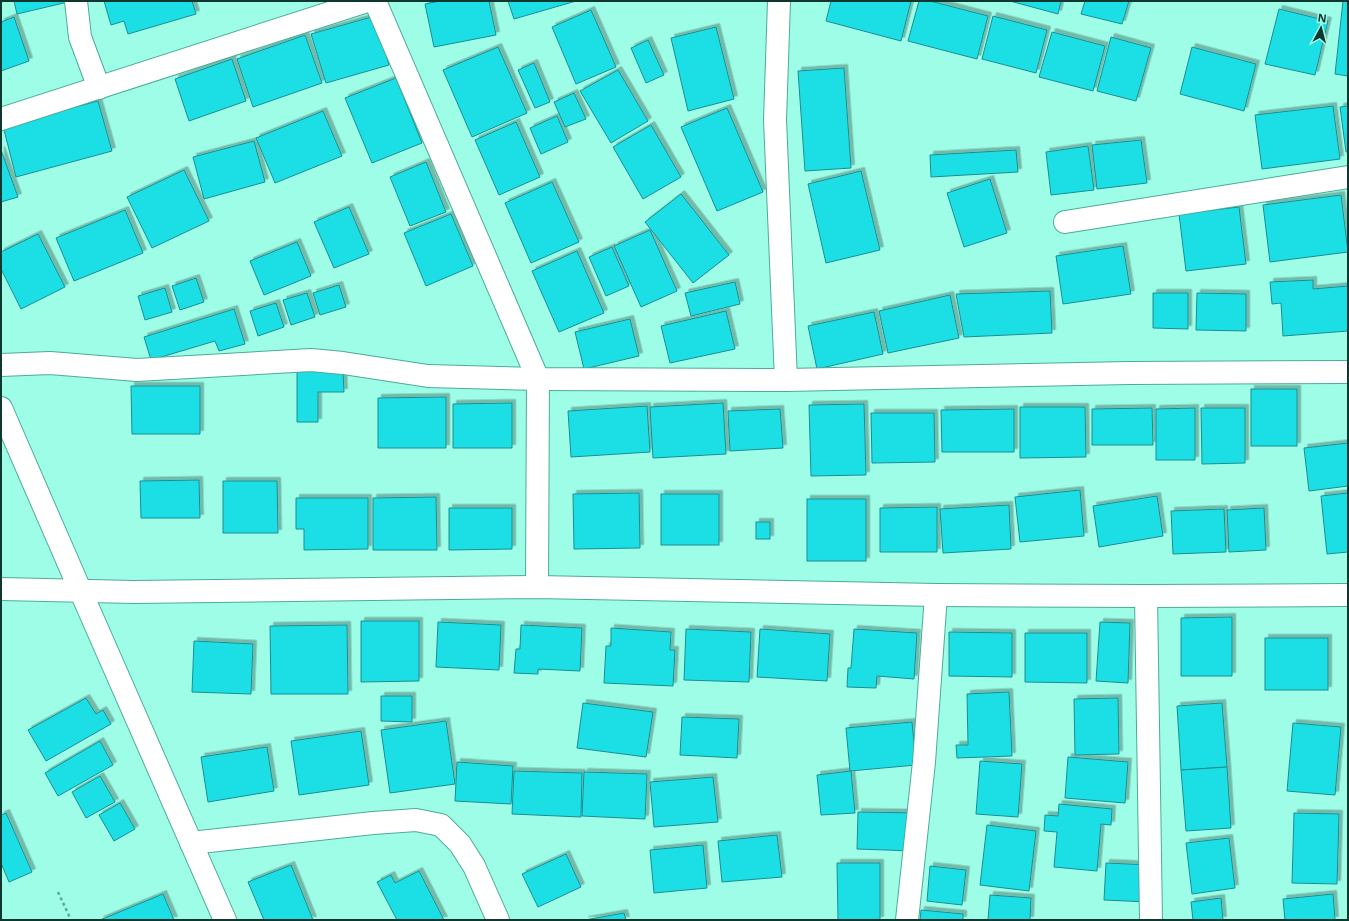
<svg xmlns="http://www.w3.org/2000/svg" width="1349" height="921" font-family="'Noto Sans',sans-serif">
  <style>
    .building { fill: #1fdfe5; stroke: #198e92; filter: url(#shadow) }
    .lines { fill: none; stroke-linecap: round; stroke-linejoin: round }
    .street-casing { stroke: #4cac98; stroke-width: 24 }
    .secondary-casing { stroke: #4cac98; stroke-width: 24 }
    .path { stroke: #5fa797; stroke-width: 2.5; stroke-dasharray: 3 3; stroke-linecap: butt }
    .street { stroke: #fff; stroke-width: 22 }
    .secondary { stroke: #fff; stroke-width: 22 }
  </style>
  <defs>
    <filter id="shadow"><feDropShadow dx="3.5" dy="-3.5" stdDeviation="0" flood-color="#0004"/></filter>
  </defs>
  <rect width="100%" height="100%" fill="#9efde7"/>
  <g class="building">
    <polygon points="14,1 68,1 68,2 17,14"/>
    <polygon points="104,1 192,1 196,14 128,34 124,21 111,25"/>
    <polygon points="440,1 489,1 496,35 434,47 425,4"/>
    <polygon points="508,1 576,1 514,19"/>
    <polygon points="831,1 911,1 901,41 826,21"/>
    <polygon points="919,1 930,1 988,16 977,59 908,41"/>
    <polygon points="1010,1 1061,1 1058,14"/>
    <polygon points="1085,1 1129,1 1122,24 1081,14"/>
    <polygon points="1343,1 1348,1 1348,76 1335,74"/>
    <polygon points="1279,9 1328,21 1315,75 1265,64"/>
    <polygon points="591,10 616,67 576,84 552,27"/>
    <polygon points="375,16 389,65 326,83 311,34"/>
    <polygon points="993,16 1047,30 1036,73 982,59"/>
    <polygon points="14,17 29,61 1,71 1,22"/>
    <polygon points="716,27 734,99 688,111 671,38"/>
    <polygon points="1052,32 1105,46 1093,91 1039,77"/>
    <polygon points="305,35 322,83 253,107 237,59"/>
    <polygon points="1111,37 1151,48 1136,101 1097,91"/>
    <polygon points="648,40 664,75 646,83 631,48"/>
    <polygon points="498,47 527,113 472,137 443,70"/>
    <polygon points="1192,47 1256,64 1244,111 1180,94"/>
    <polygon points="232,59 246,101 189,121 175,79"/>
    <polygon points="534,63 550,102 535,108 518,70"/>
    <polygon points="844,68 851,168 805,171 798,71"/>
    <polygon points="618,70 648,121 611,143 580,91"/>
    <polygon points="396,78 422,143 372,163 345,98"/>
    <polygon points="574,93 586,119 565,127 554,102"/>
    <polygon points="98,101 112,151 16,177 3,126"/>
    <polygon points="1333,106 1340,159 1262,169 1255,115"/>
    <polygon points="1348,106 1348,152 1346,152 1340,107"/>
    <polygon points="727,108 763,192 717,211 681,127"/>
    <polygon points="323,111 342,156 275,183 256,138"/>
    <polygon points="557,116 568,142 541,154 530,128"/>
    <polygon points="516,122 540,177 499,195 475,140"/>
    <polygon points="651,125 681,177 643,199 613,147"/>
    <polygon points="1141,140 1147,183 1097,189 1092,145"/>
    <polygon points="254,141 265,182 204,199 193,157"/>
    <polygon points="1088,146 1094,190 1051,195 1046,152"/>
    <polygon points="1,150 18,197 1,202"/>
    <polygon points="1016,150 1018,172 931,177 930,155"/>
    <polygon points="426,162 446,212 410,226 390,177"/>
    <polygon points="184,170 209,221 152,248 127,197"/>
    <polygon points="861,171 880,250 826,263 808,184"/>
    <polygon points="990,179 1007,233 964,247 947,193"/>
    <polygon points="552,182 579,242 531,263 505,203"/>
    <polygon points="681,194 729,255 693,283 645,222"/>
    <polygon points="1341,195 1348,252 1270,262 1263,205"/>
    <polygon points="349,207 369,254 334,268 314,222"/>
    <polygon points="1239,207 1246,264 1186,271 1179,214"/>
    <polygon points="125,210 143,253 74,281 56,238"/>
    <polygon points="451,214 473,266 426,286 404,233"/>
    <polygon points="650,230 677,291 641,307 614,246"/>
    <polygon points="38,234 65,287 21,309 1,269 1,252"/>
    <polygon points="297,242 311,276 264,295 250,261"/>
    <polygon points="1123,246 1131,294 1063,304 1056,256"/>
    <polygon points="612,247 629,286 606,296 589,257"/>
    <polygon points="577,251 604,313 559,332 532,271"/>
    <polygon points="196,278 204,302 180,310 172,286"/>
    <polygon points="1313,280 1313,289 1348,286 1348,331 1283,336 1281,303 1272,304 1270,282"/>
    <polygon points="735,282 740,304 691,316 685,293"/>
    <polygon points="339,285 346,307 320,315 313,293"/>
    <polygon points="165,288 172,312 145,320 138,296"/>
    <polygon points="1050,291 1052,333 964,337 956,294"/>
    <polygon points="307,293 315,317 291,325 283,300"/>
    <polygon points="1153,293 1188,293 1188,329 1153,328"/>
    <polygon points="1197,293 1246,294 1246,331 1196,330"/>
    <polygon points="950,295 959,338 888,353 879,311"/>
    <polygon points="276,303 284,327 258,336 250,311"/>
    <polygon points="234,309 245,344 219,351 215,341 151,360 144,337"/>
    <polygon points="726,311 735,349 670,363 661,326"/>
    <polygon points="874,312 883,354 817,369 808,326"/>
    <polygon points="630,319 639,356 584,369 575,332"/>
    <polygon points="297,371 343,371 344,392 318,392 318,422 297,422"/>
    <polygon points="131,386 200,386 200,434 132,434"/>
    <rect x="1251" y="389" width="46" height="57"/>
    <polygon points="446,397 446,448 378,448 378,398"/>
    <polygon points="512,403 512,448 453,448 453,404"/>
    <polygon points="723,403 726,454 653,458 650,407"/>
    <polygon points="864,404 866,475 811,476 809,405"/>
    <polygon points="647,406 650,452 571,457 568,411"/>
    <polygon points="1020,407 1085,407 1086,457 1020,458"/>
    <polygon points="1152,408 1153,445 1092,445 1092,409"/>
    <polygon points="1195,408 1195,460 1156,460 1156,409"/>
    <polygon points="1201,408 1245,408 1245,463 1202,464"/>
    <polygon points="780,409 783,448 730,451 728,411"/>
    <polygon points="1014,409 1014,452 942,452 941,410"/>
    <polygon points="871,413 934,413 935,462 872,463"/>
    <polygon points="1348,443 1348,486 1309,491 1304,448"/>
    <polygon points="199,480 200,518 141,518 140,481"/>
    <polygon points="223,481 277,481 278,533 223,533"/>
    <polygon points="1080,490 1084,536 1020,542 1015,497"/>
    <polygon points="639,493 640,548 574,549 573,494"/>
    <polygon points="1348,493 1348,552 1327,554 1321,496"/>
    <rect x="661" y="494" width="58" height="51"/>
    <polygon points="1157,496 1163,536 1099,547 1093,506"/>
    <polygon points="436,497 437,550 373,550 373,498"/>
    <polygon points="296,498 368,498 368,549 304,550 304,529 296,529"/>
    <rect x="807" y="499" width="59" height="62"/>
    <polygon points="1009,505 1011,549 943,553 940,509"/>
    <polygon points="937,507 937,552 880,552 880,508"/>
    <polygon points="449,508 512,508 512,549 449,550"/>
    <polygon points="1264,508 1266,550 1229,552 1227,510"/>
    <polygon points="1224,509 1226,552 1173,554 1171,511"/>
    <rect x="756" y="522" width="14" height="17"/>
    <polygon points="1232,617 1232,676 1181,676 1181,618"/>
    <polygon points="361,621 419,621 419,681 361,682"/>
    <polygon points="438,622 501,625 499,670 436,667"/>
    <polygon points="1100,622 1130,623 1128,683 1096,681"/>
    <polygon points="347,625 348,694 271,694 270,626"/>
    <polygon points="521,625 582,628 580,671 538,669 538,674 514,673 516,649 520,649"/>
    <polygon points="611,628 671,632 670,650 675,650 673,686 604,683 606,646 611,646"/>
    <polygon points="686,629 751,632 749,682 684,680"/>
    <polygon points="760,629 830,634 827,681 757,677"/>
    <polygon points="854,629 917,633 914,679 877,676 876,688 847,687 848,668 851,668"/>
    <polygon points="949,632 1012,633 1012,677 949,676"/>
    <polygon points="1025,633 1087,633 1087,683 1025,682"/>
    <rect x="1265" y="638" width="63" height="52"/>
    <polygon points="194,641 253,644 251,694 192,692"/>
    <polygon points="1009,692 1012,756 957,758 956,745 968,745 967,694"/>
    <polygon points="381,696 412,696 412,722 381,721"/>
    <polygon points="86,698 96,714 103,710 111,724 46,761 28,730"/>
    <polygon points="1118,698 1119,754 1075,755 1074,699"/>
    <polygon points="583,703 653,712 646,757 577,748"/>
    <polygon points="1222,703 1227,767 1181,770 1177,706"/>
    <polygon points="682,717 739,719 737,758 680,755"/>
    <polygon points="446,721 455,784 390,793 381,730"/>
    <polygon points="912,722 916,765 850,771 846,728"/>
    <polygon points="1293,723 1341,727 1335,795 1287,791"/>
    <polygon points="361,731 369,785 299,795 291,741"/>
    <polygon points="100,741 113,765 58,796 45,773"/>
    <polygon points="267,747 274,791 208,802 201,757"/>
    <polygon points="1068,757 1128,762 1125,803 1065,798"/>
    <polygon points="980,761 1022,764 1018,817 976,814"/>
    <polygon points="457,762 513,766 511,804 455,801"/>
    <polygon points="1227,767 1231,828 1186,831 1181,770"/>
    <polygon points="514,771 582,773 581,817 512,814"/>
    <polygon points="851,771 855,813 821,815 817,775"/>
    <polygon points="584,772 647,774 645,819 582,816"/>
    <polygon points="100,776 115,802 86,818 72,792"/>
    <polygon points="713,777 718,822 654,827 650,782"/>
    <polygon points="120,803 135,829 114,841 99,815"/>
    <polygon points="1059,804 1112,809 1111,825 1101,824 1097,871 1054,867 1057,832 1044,831 1045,815 1058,816"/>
    <polygon points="858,812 916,813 914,851 857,849"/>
    <polygon points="6,813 32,872 9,882 1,863 1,815"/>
    <polygon points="1294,813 1339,814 1337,884 1292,883"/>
    <polygon points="987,825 1036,831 1029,891 980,885"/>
    <polygon points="777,835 782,877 722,882 718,841"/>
    <polygon points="1229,838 1235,888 1192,894 1186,843"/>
    <polygon points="703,845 707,888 654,893 650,850"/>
    <polygon points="566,854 581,887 538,907 522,874"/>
    <polygon points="837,863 880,863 880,920 838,920"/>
    <polygon points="1106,863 1150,865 1148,902 1104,900"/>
    <polygon points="291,865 313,920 264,920 248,882"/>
    <polygon points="930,866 966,870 962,905 927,901"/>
    <polygon points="419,871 444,920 397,920 377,882 391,875 395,883"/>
    <polygon points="163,894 174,920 100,920"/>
    <polygon points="1333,894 1335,920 1285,920 1283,899"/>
    <polygon points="990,895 1031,898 1030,920 988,920"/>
    <polygon points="1221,898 1223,920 1193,920 1191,902"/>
    <polygon points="921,910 963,914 963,920 920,920"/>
    <polygon points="624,913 626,920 585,920"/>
  </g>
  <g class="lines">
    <g class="street-casing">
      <g id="street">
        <polyline points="76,1 80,37 99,88"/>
        <polyline points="375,1 538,379 537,587"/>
        <polyline points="779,1 775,120 786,380"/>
        <polyline points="1,119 367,1"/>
        <polyline points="1065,222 1348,177"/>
        <polyline points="1,365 50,363 137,370 311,360 343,363 428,376 538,379 786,380 1129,373 1348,372"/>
        <polyline points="1,408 81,592"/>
        <polyline points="1146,596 1151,920"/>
        <polyline points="191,843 373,823 416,820 441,825 460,844 474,866 498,920"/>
        <polyline points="907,920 924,762 936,595"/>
      </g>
    </g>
    <g class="secondary-casing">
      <g id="secondary">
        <polyline points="1,589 134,592 537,587 936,595 1146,596 1348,595"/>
        <polyline points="81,592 225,920"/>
      </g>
    </g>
    <polyline class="path" points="58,892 71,920"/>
    <use href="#street" class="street"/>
    <use href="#secondary" class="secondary"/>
  </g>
  <rect width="1349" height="921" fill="none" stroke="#0d372f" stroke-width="4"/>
  <g transform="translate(1321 28) rotate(7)" stroke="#9efde7" stroke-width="3" paint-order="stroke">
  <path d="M0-3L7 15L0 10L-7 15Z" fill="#0d372f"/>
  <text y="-6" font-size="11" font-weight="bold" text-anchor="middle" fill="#0d372f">N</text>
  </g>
</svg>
